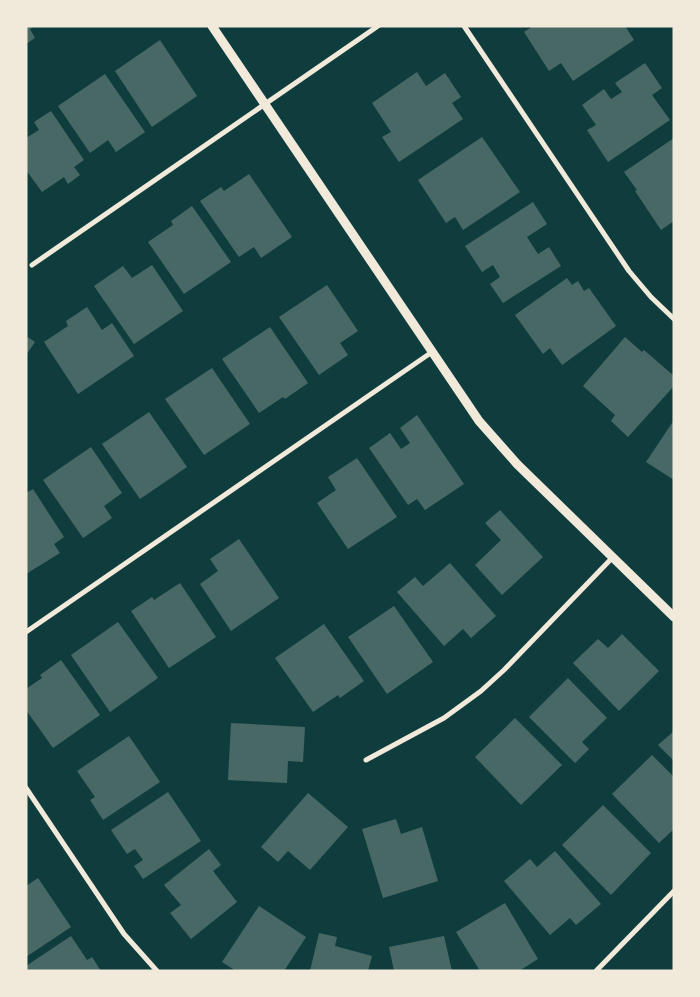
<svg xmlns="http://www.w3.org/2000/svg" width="700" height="997" font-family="Roboto,sans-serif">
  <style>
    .building { fill: #486865 }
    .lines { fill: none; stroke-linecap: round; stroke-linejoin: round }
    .minor { stroke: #f1e9da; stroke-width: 5 }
    .tertiary { stroke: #f1e9da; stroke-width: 9 }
  </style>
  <rect width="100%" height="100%" fill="#0f3d3e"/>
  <g class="building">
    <polygon points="26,26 34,26 30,29 35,38 26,44"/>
    <polygon points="533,26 625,26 634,40 573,81 561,63 549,71 524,32"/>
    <polygon points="160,40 197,96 152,127 115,71"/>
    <polygon points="645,63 662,88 652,95 670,120 608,162 587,130 596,125 582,105 604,89 611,99 622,92 615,83"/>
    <polygon points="417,72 426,86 445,73 461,97 452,103 463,119 399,162 382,137 391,132 372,103"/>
    <polygon points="105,74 145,132 116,152 108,140 90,153 58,106"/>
    <polygon points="51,111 84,160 74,167 80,175 68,184 64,177 42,192 26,170 26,138 39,130 34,122"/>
    <polygon points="482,137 520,192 463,230 455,217 446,223 418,180"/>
    <polygon points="674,138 674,221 661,230 635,191 637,190 624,172"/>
    <polygon points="249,174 292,237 261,258 254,247 239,257 200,201 221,187 224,191"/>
    <polygon points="533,202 547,224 527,237 538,254 549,247 561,266 503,303 490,284 500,277 493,265 482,272 465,246"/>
    <polygon points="192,206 231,262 184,294 148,242 173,225 171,221"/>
    <polygon points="152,265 183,311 134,344 94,286 123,266 132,278"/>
    <polygon points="567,278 572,285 578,281 584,291 589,288 616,326 562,365 550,348 543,354 515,315"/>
    <polygon points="327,285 358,331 340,343 348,355 319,375 279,317"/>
    <polygon points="87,307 102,330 112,323 134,356 78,394 44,342 68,326 66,321"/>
    <polygon points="270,327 308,383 285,399 283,397 259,413 222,359"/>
    <polygon points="26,336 35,342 26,355"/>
    <polygon points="625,337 642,352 644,350 674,376 674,386 628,437 611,421 615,415 583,386"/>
    <polygon points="212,368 250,424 204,455 165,399"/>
    <polygon points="149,412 187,467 140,499 102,444"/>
    <polygon points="417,415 464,484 425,510 417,499 408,505 369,448 390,433 401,449 410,443 400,428"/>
    <polygon points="674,420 674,480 646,462"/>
    <polygon points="91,447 122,493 104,506 112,518 83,538 43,480"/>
    <polygon points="357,458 397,517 348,549 317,503 336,490 328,477"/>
    <polygon points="33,489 64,537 54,544 60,553 26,574 26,493"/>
    <polygon points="500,510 543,557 502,595 475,565 501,540 485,523"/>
    <polygon points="239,539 279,598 231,631 200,584 218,571 210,559"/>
    <polygon points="450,563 496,616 471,638 463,629 444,646 397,592 415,577 423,586"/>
    <polygon points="180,583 216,637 169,668 131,611 152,597 154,600"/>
    <polygon points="394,606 433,662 387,694 348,637"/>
    <polygon points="118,622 158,678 110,712 71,655"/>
    <polygon points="324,624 364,681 340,698 338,695 313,712 275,658"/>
    <polygon points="622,634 659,671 619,711 573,663 598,639 608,648"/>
    <polygon points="61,660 100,715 53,748 26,710 26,689 42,678 40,675"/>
    <polygon points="568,678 607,718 582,742 589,749 575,763 529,717"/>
    <polygon points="515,718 562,765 521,805 475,757"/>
    <polygon points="231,723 305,727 303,762 288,761 287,783 228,780"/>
    <polygon points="674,731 674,761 658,745"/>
    <polygon points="129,736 160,782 103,820 90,800 95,797 77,771"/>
    <polygon points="652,755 674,777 674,829 659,843 612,794"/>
    <polygon points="168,792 201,841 143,879 134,866 143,860 135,849 127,854 111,830"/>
    <polygon points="308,793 348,827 310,870 288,851 278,862 261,847"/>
    <polygon points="603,805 651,853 611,895 562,845"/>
    <polygon points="396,819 401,834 422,827 438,881 383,898 362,829"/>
    <polygon points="209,849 221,865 213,871 237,902 191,939 170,913 181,905 164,885"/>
    <polygon points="555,851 601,904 576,925 570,918 550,935 504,881 530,859 537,867"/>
    <polygon points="38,878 71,927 26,957 26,886"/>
    <polygon points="505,903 538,959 519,971 480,971 456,932"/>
    <polygon points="259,906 306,937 284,971 236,971 222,962"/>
    <polygon points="319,933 337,937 335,946 372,956 368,971 310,971"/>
    <polygon points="71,936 87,960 92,957 101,971 26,971 26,966"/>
    <polygon points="444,936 452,971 394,971 389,947"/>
  </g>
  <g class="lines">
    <g class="minor">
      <polyline points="464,26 629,271 651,297 674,319"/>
      <polyline points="32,265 378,26"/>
      <polyline points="26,632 432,352"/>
      <polyline points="366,760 444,718 481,691 504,670 613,557"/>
      <polyline points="26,788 124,934 157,971"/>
      <polyline points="596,971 674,891"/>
    </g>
    <polyline class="tertiary" points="212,26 479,421 517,464 674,617"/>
  </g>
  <rect width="700" height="997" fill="none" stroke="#f1e9da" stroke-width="55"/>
</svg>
